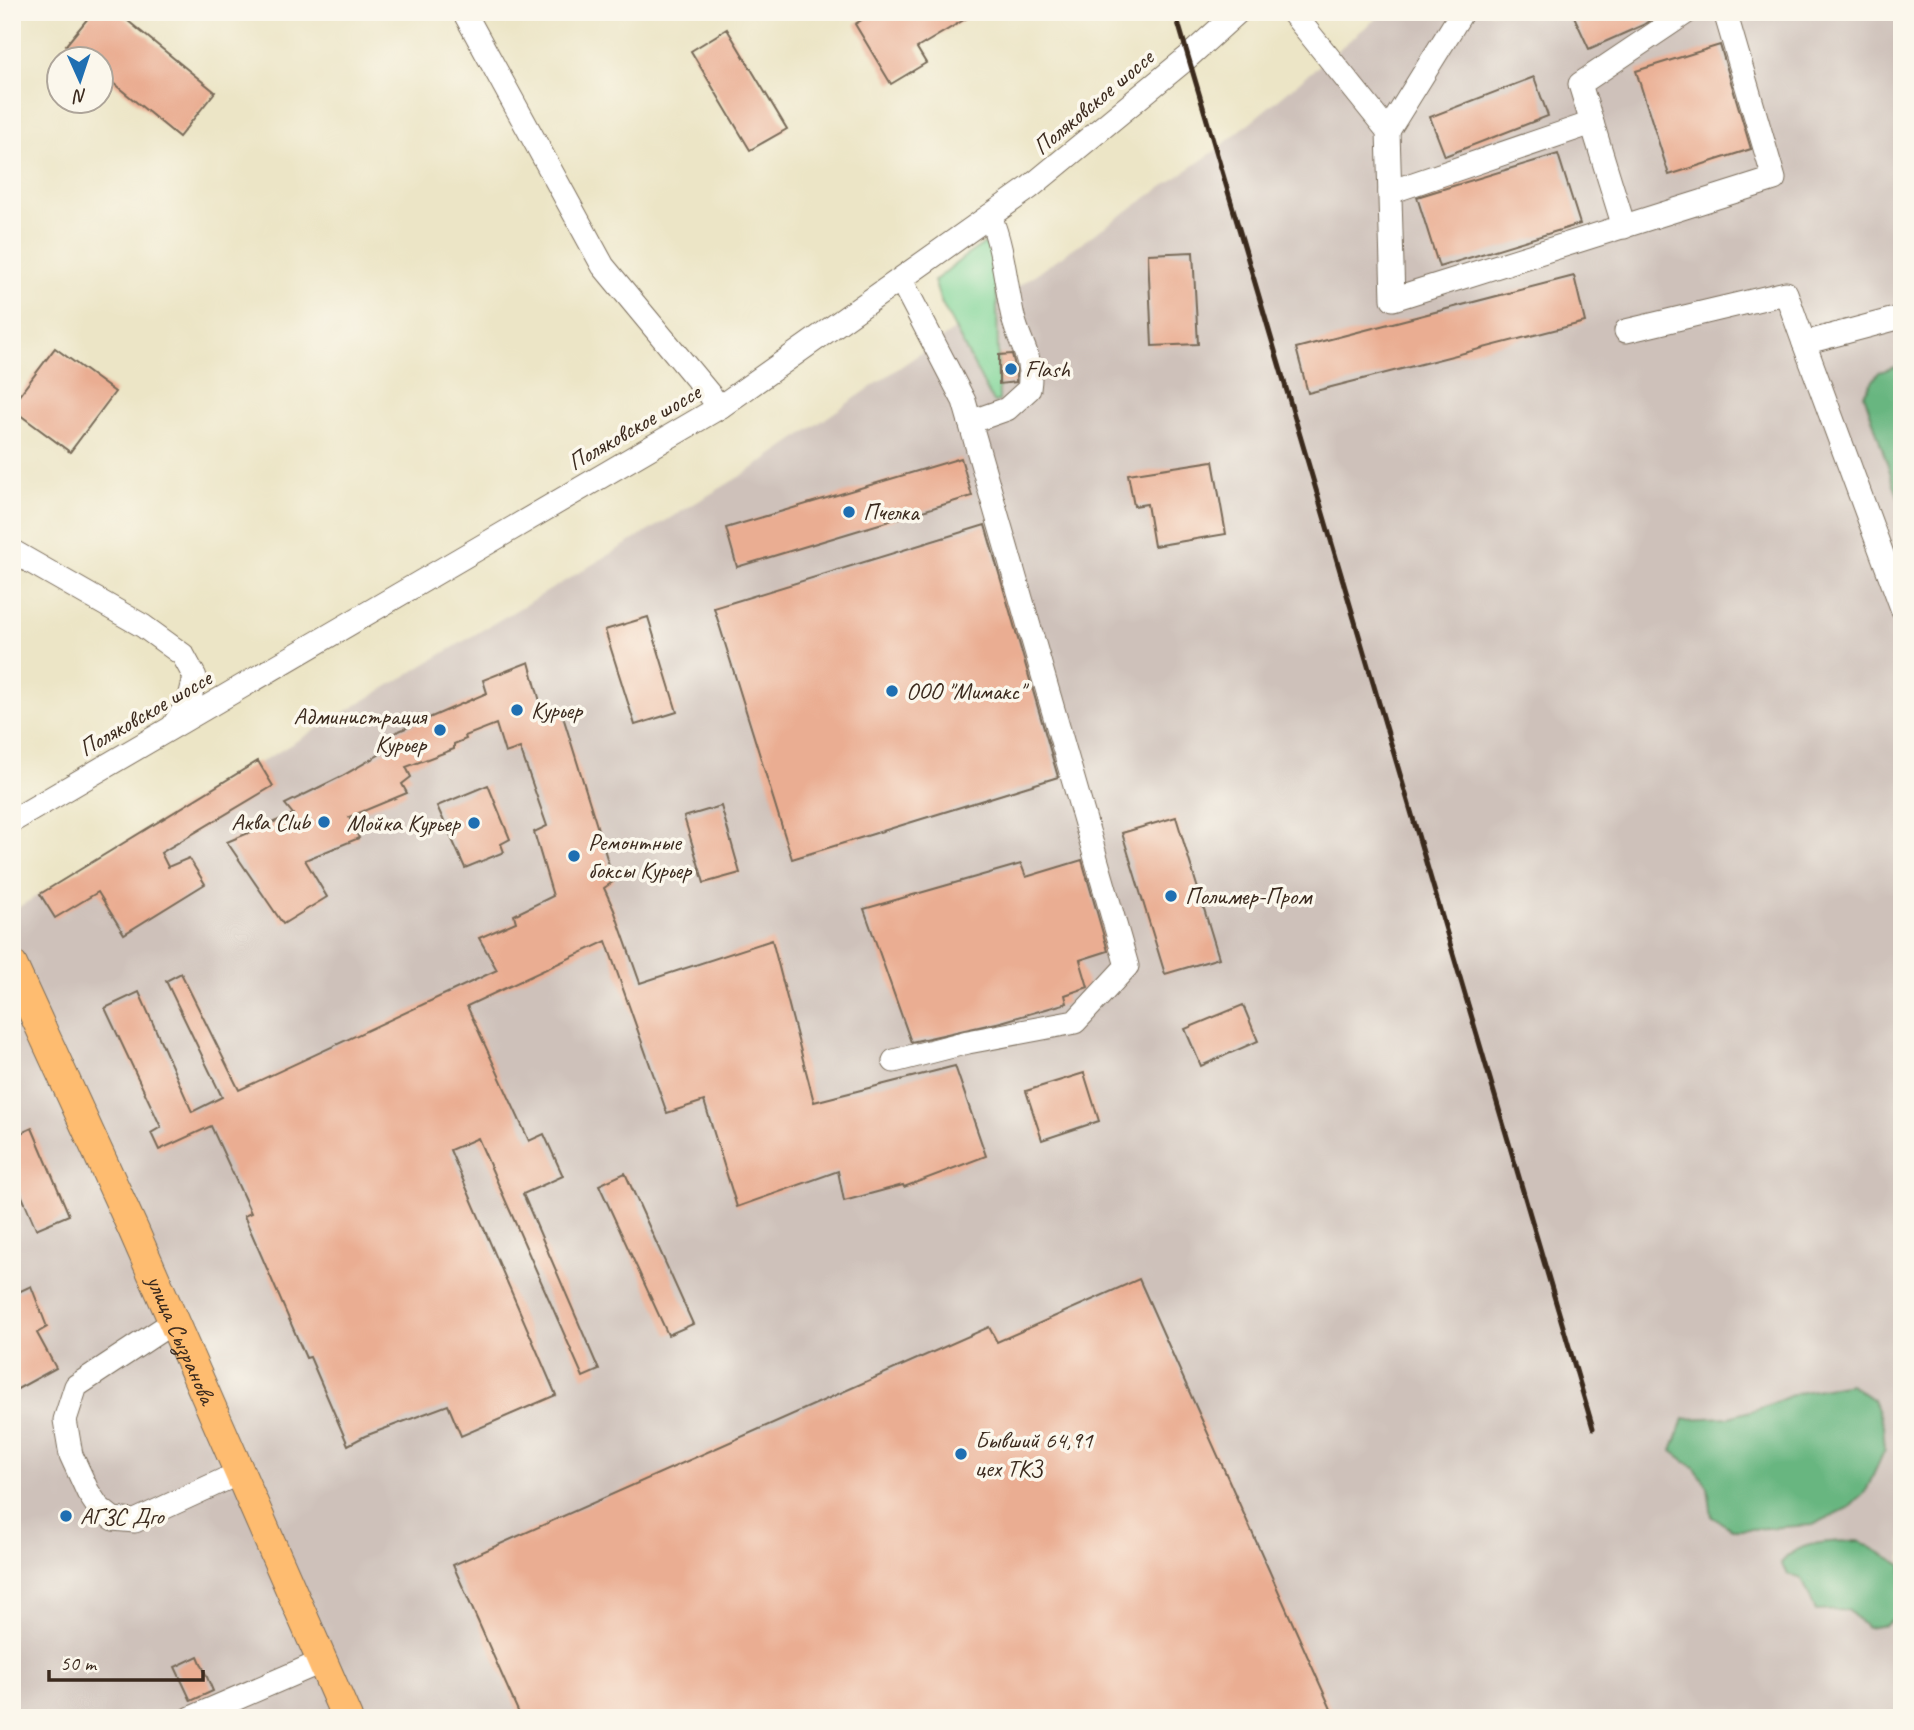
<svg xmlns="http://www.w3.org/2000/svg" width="1914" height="1730" font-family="Caveat,sans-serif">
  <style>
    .industrial { fill: #cec1ba }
    .green { fill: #80d598; stroke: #5e805b; stroke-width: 2 }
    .forest { fill: #68b680; stroke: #52704f; stroke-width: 2 }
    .building { fill: #eaad92 }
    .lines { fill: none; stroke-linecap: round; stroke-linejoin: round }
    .minor-casing { stroke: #796b59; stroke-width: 25 }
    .major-casing { stroke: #796b59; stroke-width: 32 }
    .minor { stroke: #fff; stroke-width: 23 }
    .major { stroke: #febc70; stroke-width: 30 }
    .rail { stroke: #3b2a1e; stroke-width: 5 }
    .poi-dot { fill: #1f6fb2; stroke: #fbf7ec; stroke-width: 2.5 }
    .labels { text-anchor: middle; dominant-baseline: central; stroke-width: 7; stroke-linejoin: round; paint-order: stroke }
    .street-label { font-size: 24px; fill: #3b2a1e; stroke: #fbf7ec }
    .poi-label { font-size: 24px; fill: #3b2a1e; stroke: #fbf7ec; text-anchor: start }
  </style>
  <rect width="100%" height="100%" fill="#fbf7ec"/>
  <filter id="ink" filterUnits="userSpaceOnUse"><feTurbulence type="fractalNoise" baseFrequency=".0143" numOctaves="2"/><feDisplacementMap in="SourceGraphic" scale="14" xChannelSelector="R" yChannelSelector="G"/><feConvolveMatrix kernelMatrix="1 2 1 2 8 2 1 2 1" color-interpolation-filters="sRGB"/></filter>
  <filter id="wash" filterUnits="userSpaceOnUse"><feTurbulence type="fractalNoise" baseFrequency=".00686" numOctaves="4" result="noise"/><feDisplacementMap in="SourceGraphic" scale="28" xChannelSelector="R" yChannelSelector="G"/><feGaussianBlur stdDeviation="1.57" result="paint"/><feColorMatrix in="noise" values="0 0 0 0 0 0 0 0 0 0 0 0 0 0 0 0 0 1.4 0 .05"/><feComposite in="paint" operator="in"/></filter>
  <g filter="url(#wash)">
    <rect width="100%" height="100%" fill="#ece5c6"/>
    <polygon class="industrial" points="1384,12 1902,12 1902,1718 12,1718 12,911 749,471 1215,151"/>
    <polygon class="green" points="985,243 996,259 999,401 993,402 941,302 934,281 964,257"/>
    <g class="forest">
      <polygon points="1902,365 1902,508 1864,394 1879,372"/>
      <polygon points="1850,1384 1873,1400 1883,1425 1885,1449 1866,1491 1850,1507 1813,1525 1751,1529 1732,1529 1712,1517 1708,1487 1695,1468 1672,1451 1684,1419 1729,1417 1764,1407 1797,1393"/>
      <path d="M1860 1541 1902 1565V1610L1886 1625 1867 1628 1848 1610 1816 1611 1802 1579 1788 1574 1781 1563C1800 1539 1831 1542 1860 1541Z"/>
    </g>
    <g id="blocks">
      <g class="building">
        <polygon points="93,12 117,12 215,92 179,137 102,74 102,60 83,60 66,45"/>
        <polygon points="875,12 977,12 917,48 926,63 891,84 855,24"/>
        <polygon points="1572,12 1662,12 1643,25 1589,49"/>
        <polygon points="727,29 787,129 750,150 691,51"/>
        <polygon points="1720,45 1751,149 1669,175 1636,71"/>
        <polygon points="1534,77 1548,116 1445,156 1430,117"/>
        <polygon points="1558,154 1580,224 1439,267 1417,197"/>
        <polygon points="1193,252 1198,344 1152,346 1148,254"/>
        <polygon points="1574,276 1585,322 1308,393 1296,348"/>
        <polygon points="55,348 115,392 70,452 12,409 12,405"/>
        <polygon points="1012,354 1016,370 1016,382 999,384 999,355"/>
        <polygon points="961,458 972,496 737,567 726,528"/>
        <polygon points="1213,461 1226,534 1154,546 1147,504 1134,506 1128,474"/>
        <polygon points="985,525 1058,777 792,859 714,608"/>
        <polygon points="648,617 677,712 635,725 605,630"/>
        <polygon points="529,662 544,716 561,710 614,881 604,888 614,910 640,983 772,940 814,1102 955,1066 986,1156 904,1187 903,1185 844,1201 838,1171 737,1207 704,1101 667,1113 606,941 467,1006 529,1141 544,1134 563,1176 523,1194 599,1370 583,1377 478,1138 450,1150 556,1395 461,1436 448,1405 365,1436 348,1445 310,1357 306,1358 244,1216 251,1213 211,1126 159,1150 151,1133 161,1127 105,1008 139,992 192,1112 222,1097 166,981 181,973 239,1090 497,970 479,938 516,922 514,915 553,896 534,832 547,826 520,748 505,753 496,724 465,736 466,739 454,744 454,749 406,767 411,777 402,784 407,793 349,817 359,838 305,860 327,897 283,924 227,842 293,814 285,804 342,776 398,744 392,734 487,693 483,680"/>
        <polygon points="258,761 273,786 161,853 168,867 189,858 205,884 124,934 98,892 55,918 40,894"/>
        <polygon points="488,785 510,839 501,844 504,852 465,868 437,806"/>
        <polygon points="721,806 740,873 704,883 684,817"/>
        <polygon points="1176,817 1219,958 1165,974 1122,833"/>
        <polygon points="1082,860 1108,951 1080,960 1088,987 1065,995 1067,1003 1001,1022 911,1042 864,909 1021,864 1026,877"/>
        <polygon points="1243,1005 1258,1041 1201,1066 1185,1029"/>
        <polygon points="1084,1073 1099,1121 1042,1140 1026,1091"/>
        <polygon points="32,1128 69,1215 36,1229 12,1173 12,1137"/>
        <polygon points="625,1173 693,1324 668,1335 599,1185"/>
        <polygon points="1139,1279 1335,1718 521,1718 453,1565 989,1327 997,1342"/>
        <polygon points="31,1286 47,1327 37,1333 56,1368 12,1392 12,1295"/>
        <polygon points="198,1656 213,1691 191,1701 175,1667"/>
      </g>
    </g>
  </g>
  <g filter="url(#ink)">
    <use href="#blocks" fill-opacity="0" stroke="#796b59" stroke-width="2"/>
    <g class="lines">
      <g class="minor-casing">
        <g id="minor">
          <polyline points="464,12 603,266 720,407"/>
          <polyline points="1292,12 1388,131 1393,299 1774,179 1725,12"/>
          <polyline points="1388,131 1462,12"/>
          <polyline points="1390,192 1592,123"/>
          <polyline points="1624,227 1580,84 1687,12"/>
          <polyline points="1626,331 1786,293 1804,343 1902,317"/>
          <polyline points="1804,343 1902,608"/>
          <path d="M970 422 1007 409 1029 389C1034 357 1020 346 1013 317 1005 282 1004 250 990 216"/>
          <polyline points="12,551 143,626 183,655 195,677 189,702 175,723"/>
          <polyline points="12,821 720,407 1029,188 1187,58 1238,12"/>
          <polyline points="894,1061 968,1042 1075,1022 1127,966 964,401 901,280"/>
          <polyline points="173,1322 76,1386 65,1420 71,1455 88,1492 98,1507 113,1519 135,1521 239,1473"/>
          <polyline points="191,1718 323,1661"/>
        </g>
      </g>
      <g class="major-casing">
        <g id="major">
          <path id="s1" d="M12 965 133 1229 347 1718"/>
        </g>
      </g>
      <use href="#minor" class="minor"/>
      <use href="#major" class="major"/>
      <polyline class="rail" points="1175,12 1593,1428"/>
    </g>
  </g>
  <g class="poi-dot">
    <circle cx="1011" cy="369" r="7"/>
    <circle cx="849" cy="512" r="7"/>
    <circle cx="892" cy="691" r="7"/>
    <circle cx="517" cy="710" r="7"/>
    <circle cx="440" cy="730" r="7"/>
    <circle cx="324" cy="822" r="7"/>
    <circle cx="474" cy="823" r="7"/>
    <circle cx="574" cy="856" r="7"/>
    <circle cx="1171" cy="896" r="7"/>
    <circle cx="961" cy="1454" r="7"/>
    <circle cx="66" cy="1516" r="7"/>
  </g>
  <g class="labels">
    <g class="street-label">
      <text transform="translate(1093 102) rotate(-40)">Поляковское шоссе</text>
      <text transform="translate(634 427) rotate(-30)">Поляковское шоссе</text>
      <text transform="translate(145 713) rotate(-30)">Поляковское шоссе</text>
      <text stroke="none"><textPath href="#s1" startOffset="411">улица Сызранова</textPath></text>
    </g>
    <g class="poi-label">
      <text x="1025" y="369">Flash</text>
      <text x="863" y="512">Пчелка</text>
      <text x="906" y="691">ООО "Мимакс"</text>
      <text x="531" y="710">Курьер</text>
      <text x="426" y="716" text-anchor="end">Администрация<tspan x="426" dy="28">Курьер</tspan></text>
      <text x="310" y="822" text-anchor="end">Аква Club</text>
      <text x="460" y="823" text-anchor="end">Мойка Курьер</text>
      <text x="588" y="842">Ремонтные<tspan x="588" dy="28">боксы Курьер</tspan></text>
      <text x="1185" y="896">Полимер-Пром</text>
      <text x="975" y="1440">Бывший 64,91<tspan x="975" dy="28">цех ТКЗ</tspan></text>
      <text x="80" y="1516">АГЗС Дго</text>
    </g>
  </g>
  <rect width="1914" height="1730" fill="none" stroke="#fbf7ec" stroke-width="42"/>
  <g transform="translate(80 80) rotate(177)"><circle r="33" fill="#fbf7ec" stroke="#aea59a" stroke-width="2"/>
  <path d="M0-5L12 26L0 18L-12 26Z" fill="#1f6fb2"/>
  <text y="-10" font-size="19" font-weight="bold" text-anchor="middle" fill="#3b2a1e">N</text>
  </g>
  <path d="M49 1670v10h154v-10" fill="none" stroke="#3b2a1e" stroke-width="3.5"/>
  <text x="60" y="1670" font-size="21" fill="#3b2a1e" stroke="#fbf7ec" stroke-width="5" paint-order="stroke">50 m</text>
</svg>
